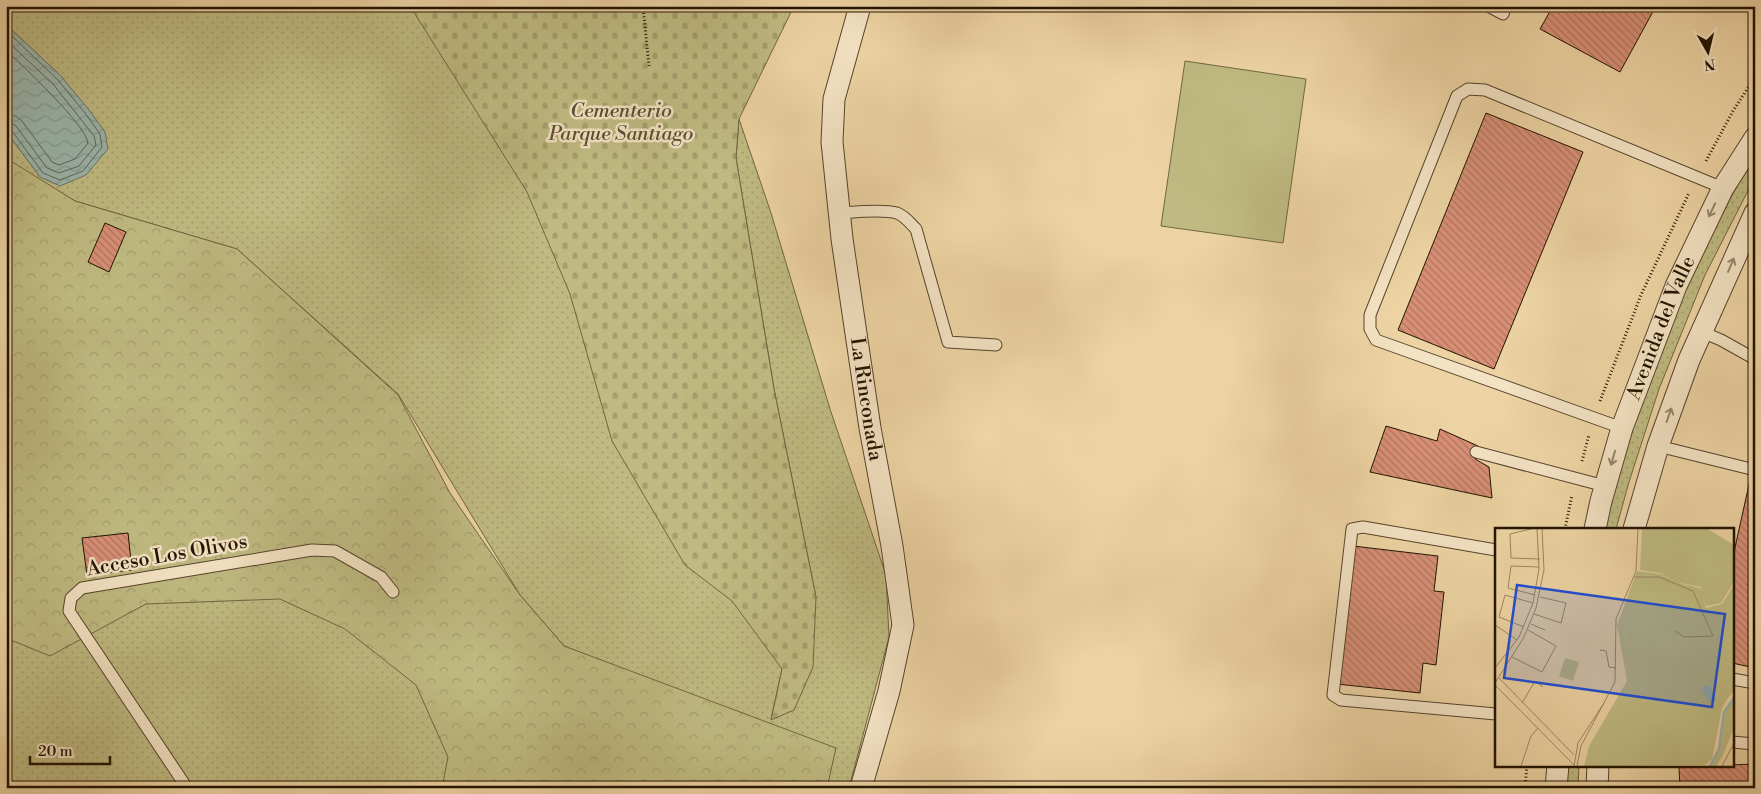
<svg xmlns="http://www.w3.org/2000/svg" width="1761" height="794" font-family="'Libre Bodoni',serif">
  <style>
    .grass { fill: url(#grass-dots); stroke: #706641 }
    .forest { fill: url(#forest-crowns); stroke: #706641 }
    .cemetery { fill: url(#cemetery-stones); stroke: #706641 }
    .garden { fill: #bfba81; stroke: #706641 }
    .water { fill: url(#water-waves); stroke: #6a7568 }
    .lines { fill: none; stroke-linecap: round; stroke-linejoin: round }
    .shore { stroke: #5e6457; stroke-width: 1 }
    .building { fill: url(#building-back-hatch); stroke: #221301 }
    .service-casing { stroke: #55432a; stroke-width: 13 }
    .minor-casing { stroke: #55432a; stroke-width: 23 }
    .path { stroke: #221301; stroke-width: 3; stroke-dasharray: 1 2.5; stroke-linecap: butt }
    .service { stroke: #f3e2c3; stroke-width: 11 }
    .minor { stroke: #f3e2c3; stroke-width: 21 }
    .oneway { stroke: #95856c }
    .labels { text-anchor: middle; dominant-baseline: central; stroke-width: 5; stroke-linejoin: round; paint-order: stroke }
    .park-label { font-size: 20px; font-style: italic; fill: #594d2e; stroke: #f3e2c3 }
    .street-label { font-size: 20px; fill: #221301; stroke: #f3e2c3 }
    .inset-river { fill: none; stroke: #9ab6ad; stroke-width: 2.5 }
    .inset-road { fill: none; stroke: #9c8662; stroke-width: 1 }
    .view { fill: #1d4ed8; fill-opacity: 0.15; stroke: #1d4ed8; stroke-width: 2.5 }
    .inset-edge { fill: none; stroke: #221301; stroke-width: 2.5 }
  </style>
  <defs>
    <pattern id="grass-dots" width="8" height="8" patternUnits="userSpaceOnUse" patternTransform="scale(1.25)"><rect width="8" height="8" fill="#bfba81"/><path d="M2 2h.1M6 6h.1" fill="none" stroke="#a49f6e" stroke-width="1.8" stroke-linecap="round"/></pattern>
    <pattern id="forest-crowns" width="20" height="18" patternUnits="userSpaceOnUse" patternTransform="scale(1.25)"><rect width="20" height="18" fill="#bfba81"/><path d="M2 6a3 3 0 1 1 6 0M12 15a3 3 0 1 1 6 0" fill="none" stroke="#a49f6e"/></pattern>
    <pattern id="cemetery-stones" width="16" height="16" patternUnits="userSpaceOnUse" patternTransform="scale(1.25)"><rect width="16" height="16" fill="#bfba81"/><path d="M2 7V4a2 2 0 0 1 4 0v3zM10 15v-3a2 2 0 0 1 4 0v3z" fill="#a49f6e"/></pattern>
    <pattern id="water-waves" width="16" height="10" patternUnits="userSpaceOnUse" patternTransform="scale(1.25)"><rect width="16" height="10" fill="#9ab6ad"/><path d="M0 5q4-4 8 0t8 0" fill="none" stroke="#849c93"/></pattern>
    <pattern id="building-back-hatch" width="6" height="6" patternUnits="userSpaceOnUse" patternTransform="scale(1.25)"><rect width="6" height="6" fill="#d88f76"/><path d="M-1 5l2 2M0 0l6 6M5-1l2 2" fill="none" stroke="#af745e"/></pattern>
  </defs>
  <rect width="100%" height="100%" fill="#edd3a3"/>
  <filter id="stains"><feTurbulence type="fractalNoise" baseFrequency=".004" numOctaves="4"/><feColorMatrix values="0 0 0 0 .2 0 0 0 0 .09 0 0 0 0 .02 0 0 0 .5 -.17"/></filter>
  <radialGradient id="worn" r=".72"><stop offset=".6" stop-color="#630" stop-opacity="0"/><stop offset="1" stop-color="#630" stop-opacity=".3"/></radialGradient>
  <g class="grass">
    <polygon points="6,6 426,6 581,230 782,669 771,719 816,597 774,389 736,158 739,119 771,213 830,409 886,575 889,637 849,788 813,788 641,676 564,646 520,595 398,394 237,249 75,201 6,163 6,131 40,177 105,132 61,76 13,31 6,31"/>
    <path d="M1755 155V177L1705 275 1659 389 1629 482 1616 529H1603C1615 490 1624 450 1637 412 1668 323 1707 236 1755 155Z"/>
    <polygon points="145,589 284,590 415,656 461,788 6,788 6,628"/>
    <polygon points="1567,765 1579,765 1578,788 1565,788"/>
  </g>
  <polygon class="forest" points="6,158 75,201 237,249 398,395 450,493 520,595 564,646 836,748 827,788 442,788 448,757 416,685 345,629 280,599 146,604 50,656 6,638"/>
  <polygon class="cemetery" points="410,6 794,6 739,119 736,158 774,389 816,597 813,667 794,710 771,720 782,669 732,601 685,565 612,441 570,294 527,192"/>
  <polygon class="garden" points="1185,61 1306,79 1283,243 1161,226"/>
  <polygon class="water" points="6,31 13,31 61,76 89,110 105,132 108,149 86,175 60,186 40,177 6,131"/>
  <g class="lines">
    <g class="shore">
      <polyline points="6,36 12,36 58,80 85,113 100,134 102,147 83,171 60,180 43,173 12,131 6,128"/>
      <polyline points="6,42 9,43 53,84 94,136 96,145 79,166 59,173 47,168 16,126 11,123 6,122"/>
      <path d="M6 50C22 65 86 125 88 143L75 159 59 165 52 162 22 121 16 116 6 115"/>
    </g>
  </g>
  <g class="building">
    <polygon points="1553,6 1656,6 1620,72 1540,29"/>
    <polygon points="1486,113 1583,152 1494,369 1398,330"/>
    <polygon points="105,223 126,232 109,272 88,262"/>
    <polygon points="1386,426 1437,441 1440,429 1478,446 1475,459 1489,467 1492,498 1370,472"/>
    <polygon points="1750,480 1755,481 1755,668 1732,663 1732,561"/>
    <polygon points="128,533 132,570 87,575 82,538"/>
    <polygon points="1353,546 1438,556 1434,591 1444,592 1436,665 1423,663 1420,693 1337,684"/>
    <polygon points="1755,764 1755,788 1680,788 1679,767"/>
  </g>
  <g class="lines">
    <g class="service-casing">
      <g id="service">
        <polyline points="1488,6 1503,14 1506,6"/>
        <path d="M840 213C855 212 883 209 897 213 905 216 910 223 916 229L948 342 996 345"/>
        <polyline points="1702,332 1721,340 1755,359"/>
        <polyline points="1622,428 1376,340 1370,329 1370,315 1457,96 1468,89 1485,90 1723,188"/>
        <polyline points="1658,446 1755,470"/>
        <polyline points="1476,452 1605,486"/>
        <polyline points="1496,550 1363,527 1352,529 1333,695 1341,700 1496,714"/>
        <polyline points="1732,679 1755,683"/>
        <polyline points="1732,742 1755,744"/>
        <polyline points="187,788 69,611 71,598 82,588 312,550 335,551 381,577 393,592"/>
      </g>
    </g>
    <g class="minor-casing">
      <g id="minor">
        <path id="s1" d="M860 6 834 99 832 142 842 239 870 428 892 546 903 625 889 691 861 788"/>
        <path id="s2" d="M1595 529 1601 501 1622 428 1676 286 1723 188 1755 138"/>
        <polyline points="1634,529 1658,446 1689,360 1755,213"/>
        <polyline points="1556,788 1558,765"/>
        <polyline points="1597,788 1598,765"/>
      </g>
    </g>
    <g class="path">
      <polyline points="643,6 649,66"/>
      <polyline points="1706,161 1733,111 1755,77"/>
      <polyline points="1600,401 1641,295 1689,193"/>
      <polyline points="1582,461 1589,435"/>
      <polyline points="1565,529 1572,495"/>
      <polyline points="1525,788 1527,765"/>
    </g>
    <use href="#service" class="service"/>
    <use href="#minor" class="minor"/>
  </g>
  <defs><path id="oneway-shaft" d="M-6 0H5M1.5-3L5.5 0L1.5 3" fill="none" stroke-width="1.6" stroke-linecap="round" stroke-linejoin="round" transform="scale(1.25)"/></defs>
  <g class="oneway">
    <use href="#oneway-shaft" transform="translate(1712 210) rotate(115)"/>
    <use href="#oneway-shaft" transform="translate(1731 265) rotate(-67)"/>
    <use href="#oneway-shaft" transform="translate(1669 415) rotate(-71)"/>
    <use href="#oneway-shaft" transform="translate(1613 458) rotate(106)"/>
  </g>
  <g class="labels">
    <g class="park-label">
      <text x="621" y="111">Cementerio<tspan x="621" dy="23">Parque Santiago</tspan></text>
    </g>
    <g class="street-label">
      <text stroke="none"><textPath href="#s2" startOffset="212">Avenida del Valle</textPath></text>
      <text stroke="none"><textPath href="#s1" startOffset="399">La Rinconada</textPath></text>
      <text transform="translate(167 556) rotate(-10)">Acceso Los Olivos</text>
    </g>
  </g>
  <g transform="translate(1495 528)">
    <rect width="239" height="239" fill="#edd3a3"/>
    <path d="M142 43 166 46 180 54 204 60 211 80 227 76 239 57V102L229 107 193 105 152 89 161 94 176 126 193 146 211 154 232 171 227 180 217 231 210 237 105 238 103 234 106 221 152 143 136 88 138 82 130 95 132 153 122 97ZM239 171V200L227 229 221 238H216L225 221 230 184Z" fill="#bfba81"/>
    <path d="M172 55 180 73 176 83 179 92 187 100 210 106 222 101 229 105 239 101V163L232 171 211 154 193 146 176 126 161 94 131 77 142 60 154 65 160 56Z" fill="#bfba81"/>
    <path d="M147 0H211L239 17V54L226 75 211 78 204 64 206 59 180 54 166 45 145 42ZM138 82 136 88 152 117 158 148 173 182 163 197 136 201 106 224 105 238H89L94 218 132 153 130 95 132 87Z" fill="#bfba81"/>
    <path d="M70 130 84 134 78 153 64 148Z" fill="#bfba81"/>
    <path d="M210 157 215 158 222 173 216 175 207 162Z" fill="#9ab6ad"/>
    <path class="inset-river" d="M215 238 224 221 229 184 239 170"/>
    <path class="inset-road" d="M40 0 15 6 16 30 45 31M139 49H164L198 63 218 108 189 109 180 103M40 67 13 60 16 38 44 39M39 86 66 95 71 75 45 69M36 96 50 102M0 97 22 112M29 99 4 89 10 67 38 75M105 122 111 123 114 139 121 140M17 129 47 144 61 118 33 102M0 140 24 109 38 75 44 41 42 0M4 150 79 227M0 155 29 109 41 80 49 42 47 0M0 157 79 237M27 175 40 153 48 159M26 238 36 208 43 200M79 238 83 215 109 175M82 238 86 218 120 154 121 91 141 43 143 0M227 238 239 215"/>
    <path class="view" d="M22 57 230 86 217 179 9 150Z"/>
    <rect width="239" height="239" class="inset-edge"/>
  </g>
  <rect width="1761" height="794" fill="none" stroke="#edd3a3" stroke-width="25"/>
  <rect x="8" y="8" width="1746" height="779" fill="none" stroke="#221301" stroke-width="2.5"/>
  <rect x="12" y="12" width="1736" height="769" fill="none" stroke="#221301"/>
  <g transform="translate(1708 52) rotate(172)" stroke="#f3e2c3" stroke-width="4" paint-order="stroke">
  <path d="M0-4L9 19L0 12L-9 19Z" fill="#221301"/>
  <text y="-8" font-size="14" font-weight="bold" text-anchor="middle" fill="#221301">N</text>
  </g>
  <path d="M30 756v8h80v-8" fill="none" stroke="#221301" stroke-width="2.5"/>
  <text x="38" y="756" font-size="15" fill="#221301" stroke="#f3e2c3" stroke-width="4" paint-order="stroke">20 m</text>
  <rect width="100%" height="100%" filter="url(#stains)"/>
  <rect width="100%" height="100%" fill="url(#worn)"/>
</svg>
